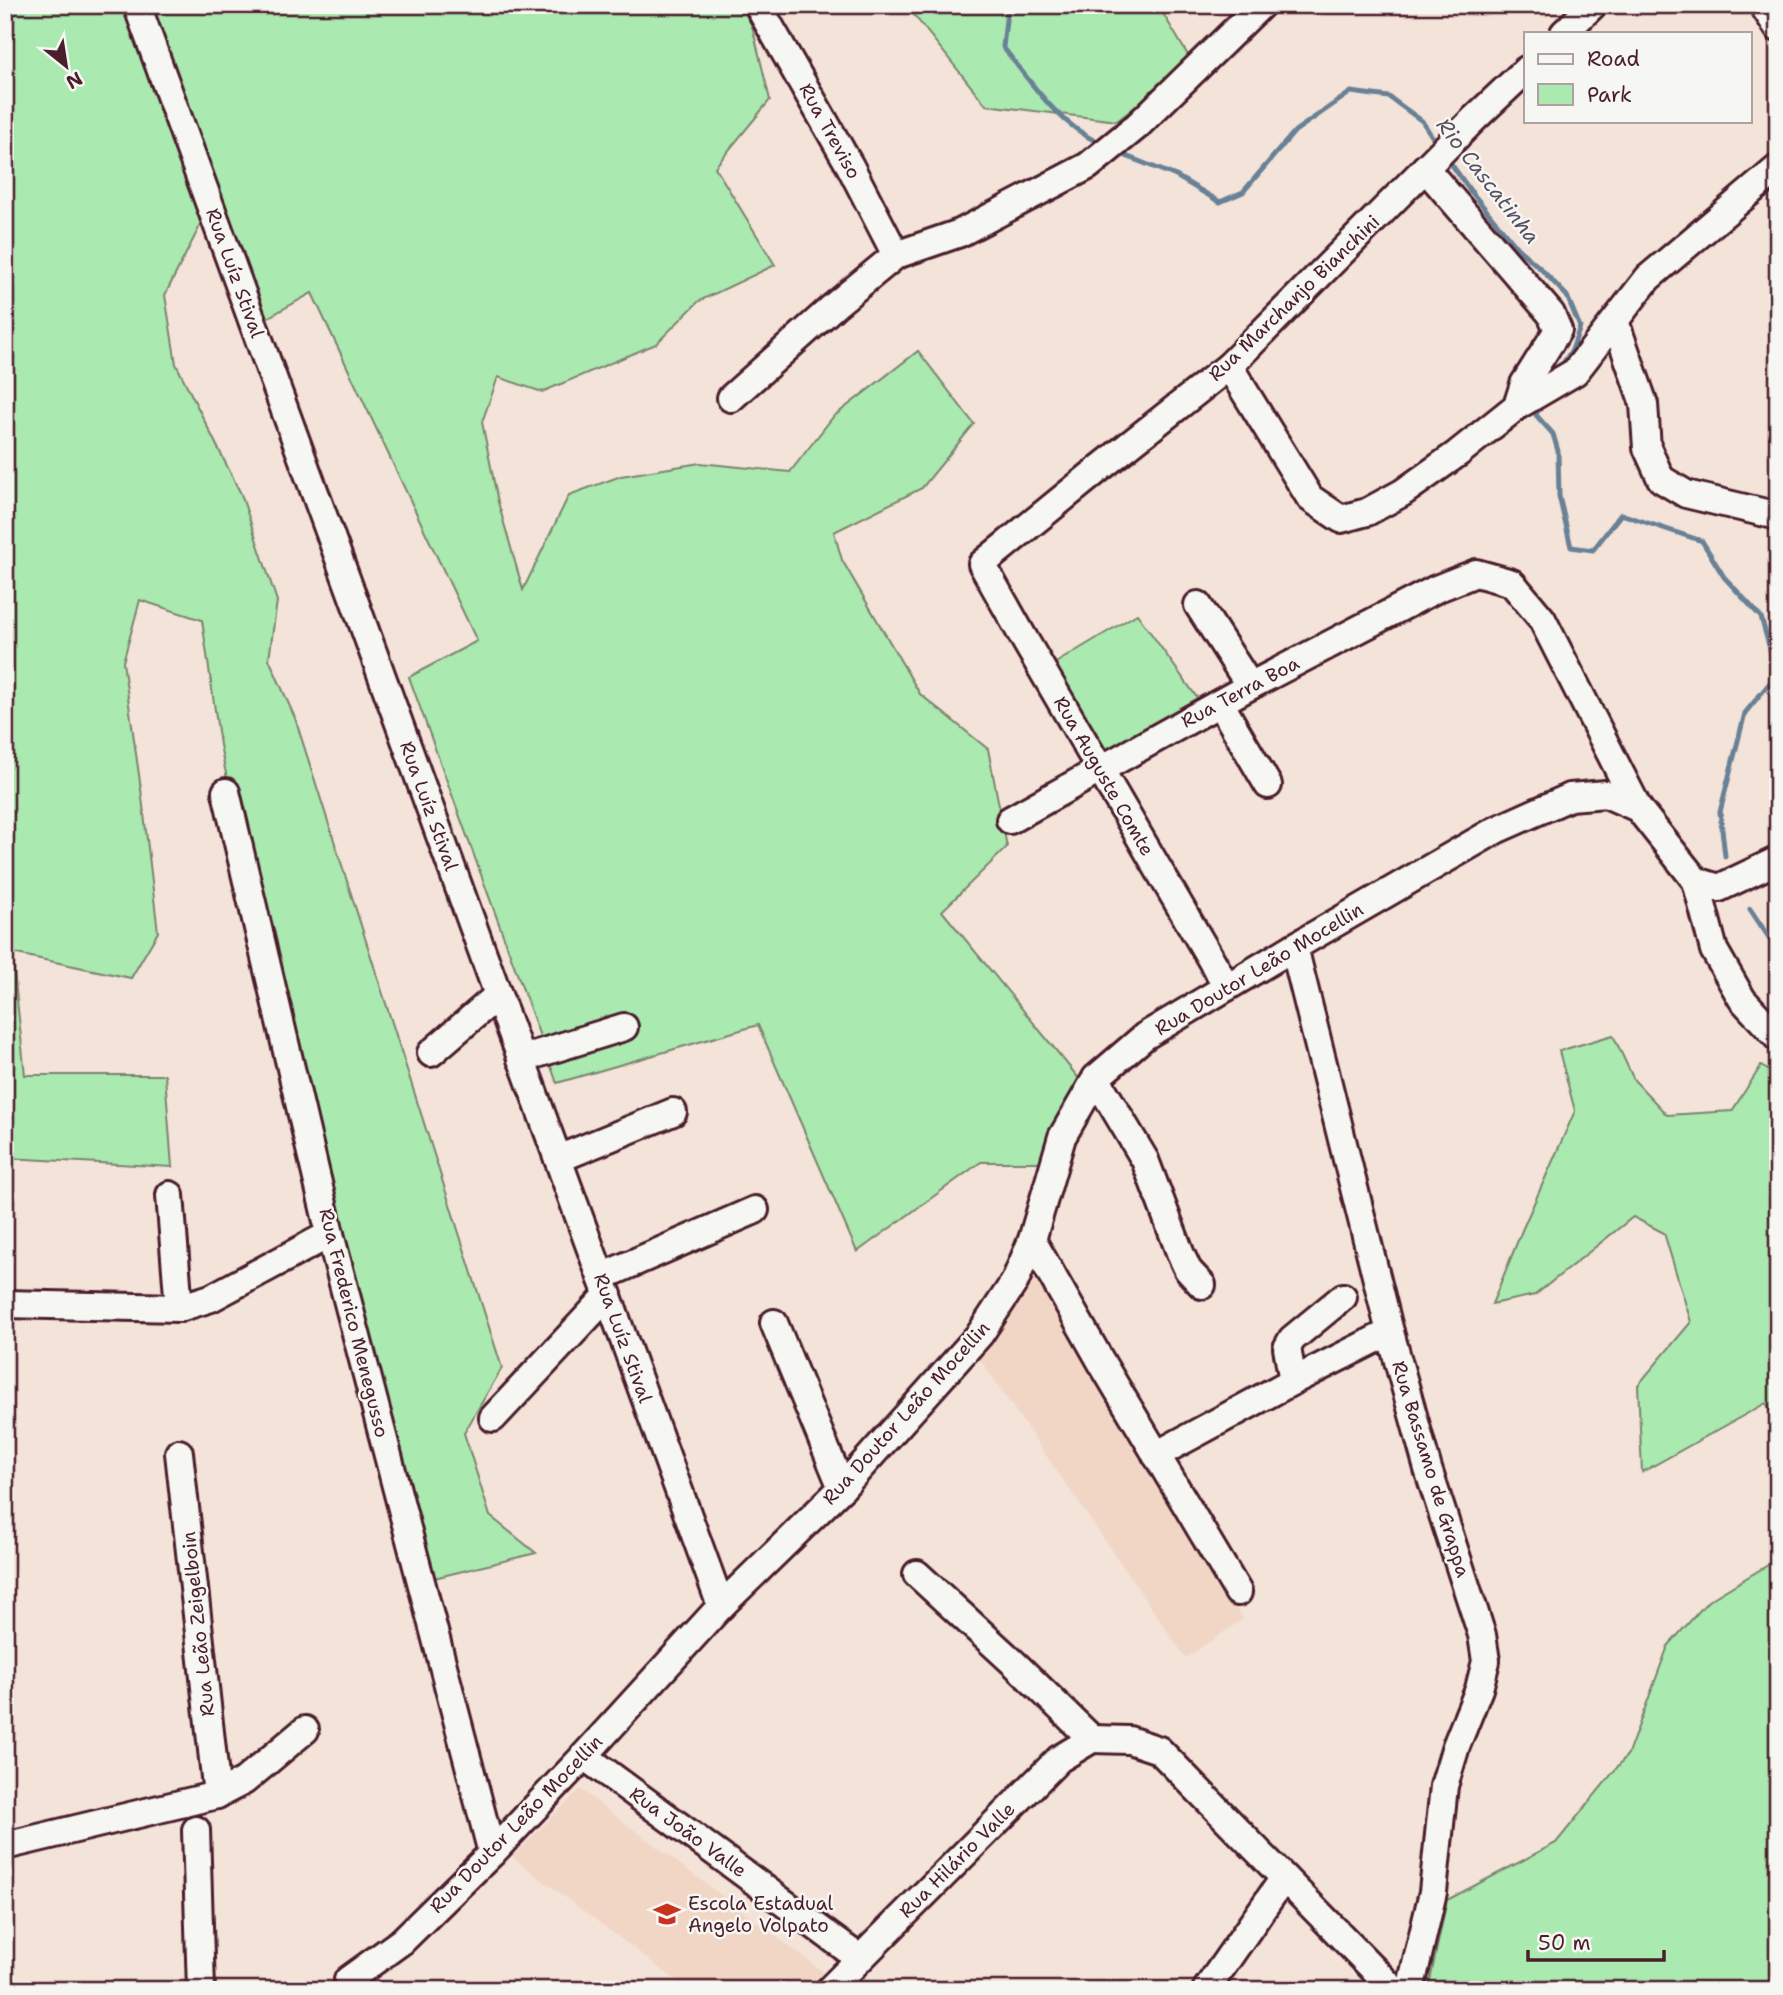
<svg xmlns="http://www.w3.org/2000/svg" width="1783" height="1995" font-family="'Shantell Sans',sans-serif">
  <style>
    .built { fill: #f1d6c6 }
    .green { fill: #aae9b0; stroke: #7a846e; stroke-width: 2 }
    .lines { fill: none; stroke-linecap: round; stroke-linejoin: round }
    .stream { stroke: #698196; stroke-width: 5 }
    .minor-casing { stroke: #4a1f2b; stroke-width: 32 }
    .minor { stroke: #f6f6f2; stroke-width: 26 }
    .labels { text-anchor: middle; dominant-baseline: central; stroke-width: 5; stroke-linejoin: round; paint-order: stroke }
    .street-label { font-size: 19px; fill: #4a1f2b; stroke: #f6f6f2 }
    .poi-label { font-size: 19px; fill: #4a1f2b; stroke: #f6f6f2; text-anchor: start }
    .water-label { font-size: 21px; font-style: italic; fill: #595061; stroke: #f6f6f2 }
  </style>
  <rect width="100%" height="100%" fill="#f3e3d8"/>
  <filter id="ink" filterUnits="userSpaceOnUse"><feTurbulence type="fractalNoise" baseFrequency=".0143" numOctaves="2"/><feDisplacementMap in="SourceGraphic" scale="14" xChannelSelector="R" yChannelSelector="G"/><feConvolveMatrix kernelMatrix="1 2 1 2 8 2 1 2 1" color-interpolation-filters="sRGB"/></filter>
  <g filter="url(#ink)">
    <g class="built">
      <polygon points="1031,1271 1155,1470 1243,1619 1186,1658 974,1351"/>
      <polygon points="580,1789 823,1972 806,1990 689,1990 512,1857"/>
    </g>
    <g class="green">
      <polygon points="5,5 747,5 770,100 715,167 775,265 699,301 656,344 542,392 498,377 482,422 498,502 523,590 569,495 621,476 700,463 790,472 833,417 918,351 974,424 922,488 834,532 842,560 920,694 988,749 1007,847 942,911 1081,1081 1040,1162 981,1162 857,1252 758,1025 557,1083 409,677 477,641 312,293 267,318 207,212 165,295 176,364 241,494 277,601 269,659 295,718 502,1368 464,1433 490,1516 536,1553 430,1579 250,888 220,745 202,620 140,600 123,662 141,789 158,932 131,978 12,953 25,1075 165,1075 172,1167 8,1158 5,1155"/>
      <polygon points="906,5 1158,5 1192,62 1117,121 986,105"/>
      <polygon points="1137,614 1198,699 1100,755 1049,667"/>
      <polygon points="1613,1035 1634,1080 1667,1115 1732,1111 1761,1066 1778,1076 1778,1424 1766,1403 1642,1472 1638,1385 1691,1322 1664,1233 1633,1217 1535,1295 1492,1304 1523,1228 1575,1111 1559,1051"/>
      <polygon points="1778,1559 1778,1990 1428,1990 1447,1900 1556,1843 1628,1754 1668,1646 1708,1601"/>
    </g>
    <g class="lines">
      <g class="stream">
        <path d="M1024 5 1007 11 1003 47C1032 84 1057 123 1101 144"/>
        <polyline points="1116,152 1176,176 1220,202 1243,192 1295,131 1351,92 1389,97 1422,121 1437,144"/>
        <polyline points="1447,158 1469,189 1518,249 1540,268 1567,296 1580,327 1572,350 1560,368"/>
        <polyline points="1542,401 1536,415 1553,434 1558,451 1559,496 1571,547 1593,550 1621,514 1702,541 1724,577 1761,617 1777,674 1745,713 1720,812 1725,856"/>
        <polyline points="1750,909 1778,951"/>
      </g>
      <g class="minor-casing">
        <g id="minor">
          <polyline points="137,5 721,1606"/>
          <polyline points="767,5 760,9 850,166 896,255"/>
          <polyline points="1763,5 1778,28"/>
          <polyline points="1564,33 1593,5"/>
          <polyline points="1425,168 1551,314 1558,330 1524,384 1517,406"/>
          <polyline points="1615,321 1644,404 1647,448 1661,479 1686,494 1778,516"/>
          <polyline points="1229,366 1310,498 1341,519 1367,512 1402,493 1457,454 1517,406 1575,372 1648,278 1778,168"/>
          <polyline points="731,398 834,306 896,255 960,233 1088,166 1137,126 1261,5"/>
          <polyline points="1198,605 1250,686"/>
          <polyline points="1220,703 1268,785"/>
          <polyline points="226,792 330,1234 492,1853"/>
          <polyline points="1010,820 1250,686 1436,589 1476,573 1512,583 1542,619 1638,808"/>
          <polyline points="1696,881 1719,888 1778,860"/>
          <polyline points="1294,947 1390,1332 1428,1469 1482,1635 1486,1661 1479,1689 1456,1746 1444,1786 1433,1892 1410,1990"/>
          <polyline points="1227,987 1026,642 982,564 1100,468 1229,366 1474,119 1526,70"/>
          <polyline points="431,1053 498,995"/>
          <polyline points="521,1059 624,1027"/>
          <polyline points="1096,1078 1145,1160 1181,1255 1188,1270 1202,1285"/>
          <polyline points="558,1159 673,1112"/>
          <polyline points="170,1195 179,1308"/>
          <polyline points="1032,1240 1103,1365 1238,1592"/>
          <polyline points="601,1277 755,1210"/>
          <polyline points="5,1304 179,1308 211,1298 330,1234"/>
          <polyline points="774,1323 842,1488"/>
          <polyline points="1293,1381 1287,1348 1292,1339 1343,1297"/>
          <polyline points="493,1418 608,1295"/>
          <polyline points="179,1453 217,1795"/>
          <polyline points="1156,1455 1293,1381 1390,1332"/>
          <polyline points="917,1574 1017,1666 1092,1739"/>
          <polyline points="1092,1739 1129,1740 1159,1750 1394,1990"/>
          <polyline points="584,1756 859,1958"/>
          <polyline points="196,1830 201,1990"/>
          <polyline points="5,1846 217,1795 244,1781 305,1730"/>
          <polyline points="348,1980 402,1941 492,1853 584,1756 721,1606 842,1488 980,1334 1015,1281 1032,1240 1062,1137 1096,1078 1145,1036 1294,947 1496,830 1570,797 1606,794 1638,808 1696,881 1714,950 1742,999 1778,1038"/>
          <polyline points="829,1990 1059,1759 1092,1739"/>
          <polyline points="1206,1990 1284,1878"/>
        </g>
      </g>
      <use href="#minor" class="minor"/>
    </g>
  </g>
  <defs>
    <g id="school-bare" transform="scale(2.1)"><path d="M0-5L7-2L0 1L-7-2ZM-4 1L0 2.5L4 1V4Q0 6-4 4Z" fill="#c8321e" stroke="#f6f6f2" stroke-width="2.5" paint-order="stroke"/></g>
  </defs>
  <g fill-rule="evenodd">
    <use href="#school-bare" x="667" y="1914"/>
  </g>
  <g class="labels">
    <g class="street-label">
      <text transform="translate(830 131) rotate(61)">Rua Treviso</text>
      <text transform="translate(235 273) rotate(70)">Rua Luíz Stival</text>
      <text transform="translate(1294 298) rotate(-44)">Rua Marchanjo Bianchini</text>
      <text transform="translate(1240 692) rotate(-28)">Rua Terra Boa</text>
      <text transform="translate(1104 776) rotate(60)">Rua Auguste Comte</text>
      <text transform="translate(429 806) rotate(70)">Rua Luíz Stival</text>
      <text transform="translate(1259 969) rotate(-31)">Rua Doutor Leão Mocellin</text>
      <text transform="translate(354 1323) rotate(76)">Rua Frederico Menegusso</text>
      <text transform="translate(623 1338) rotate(70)">Rua Luíz Stival</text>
      <text transform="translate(906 1413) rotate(-48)">Rua Doutor Leão Mocellin</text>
      <text transform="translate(1431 1469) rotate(73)">Rua Bassamo de Grappa</text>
      <text transform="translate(198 1624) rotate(-96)">Rua Leão Zeigelboin</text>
      <text transform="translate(516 1824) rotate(-46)">Rua Doutor Leão Mocellin</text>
      <text transform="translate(688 1832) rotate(36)">Rua João Valle</text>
      <text transform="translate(957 1860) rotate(-45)">Rua Hilário Valle</text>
    </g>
    <g class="poi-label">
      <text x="688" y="1903">Escola Estadual<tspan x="688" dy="22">Angelo Volpato</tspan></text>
    </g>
    <g class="water-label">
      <text transform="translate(1488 181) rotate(52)">Rio Cascatinha</text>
    </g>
  </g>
  <rect width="1783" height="1995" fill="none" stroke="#f6f6f2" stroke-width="28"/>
  <rect x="14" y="14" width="1755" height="1967" fill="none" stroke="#4a1f2b" stroke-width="2.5" filter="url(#ink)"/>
  <rect x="1524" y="32" width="228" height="91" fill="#f6f6f2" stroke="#b1a0a2" stroke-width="2"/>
  <rect x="1538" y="54" width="35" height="10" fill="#f6f6f2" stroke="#b1a0a2" stroke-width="2"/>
  <text x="1587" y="66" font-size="21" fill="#4a1f2b">Road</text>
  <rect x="1538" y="84" width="35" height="21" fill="#aae9b0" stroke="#b1a0a2" stroke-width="2"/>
  <text x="1587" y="102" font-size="21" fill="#4a1f2b">Park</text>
  <g transform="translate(66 66) rotate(150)" stroke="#f6f6f2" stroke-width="5" paint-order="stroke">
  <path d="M0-5L12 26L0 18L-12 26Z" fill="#4a1f2b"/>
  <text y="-10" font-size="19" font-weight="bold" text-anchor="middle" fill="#4a1f2b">N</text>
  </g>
  <path d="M1528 1950v10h136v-10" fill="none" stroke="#4a1f2b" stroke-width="3.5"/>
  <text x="1538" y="1950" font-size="21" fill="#4a1f2b" stroke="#f6f6f2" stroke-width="5" paint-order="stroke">50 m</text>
</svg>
